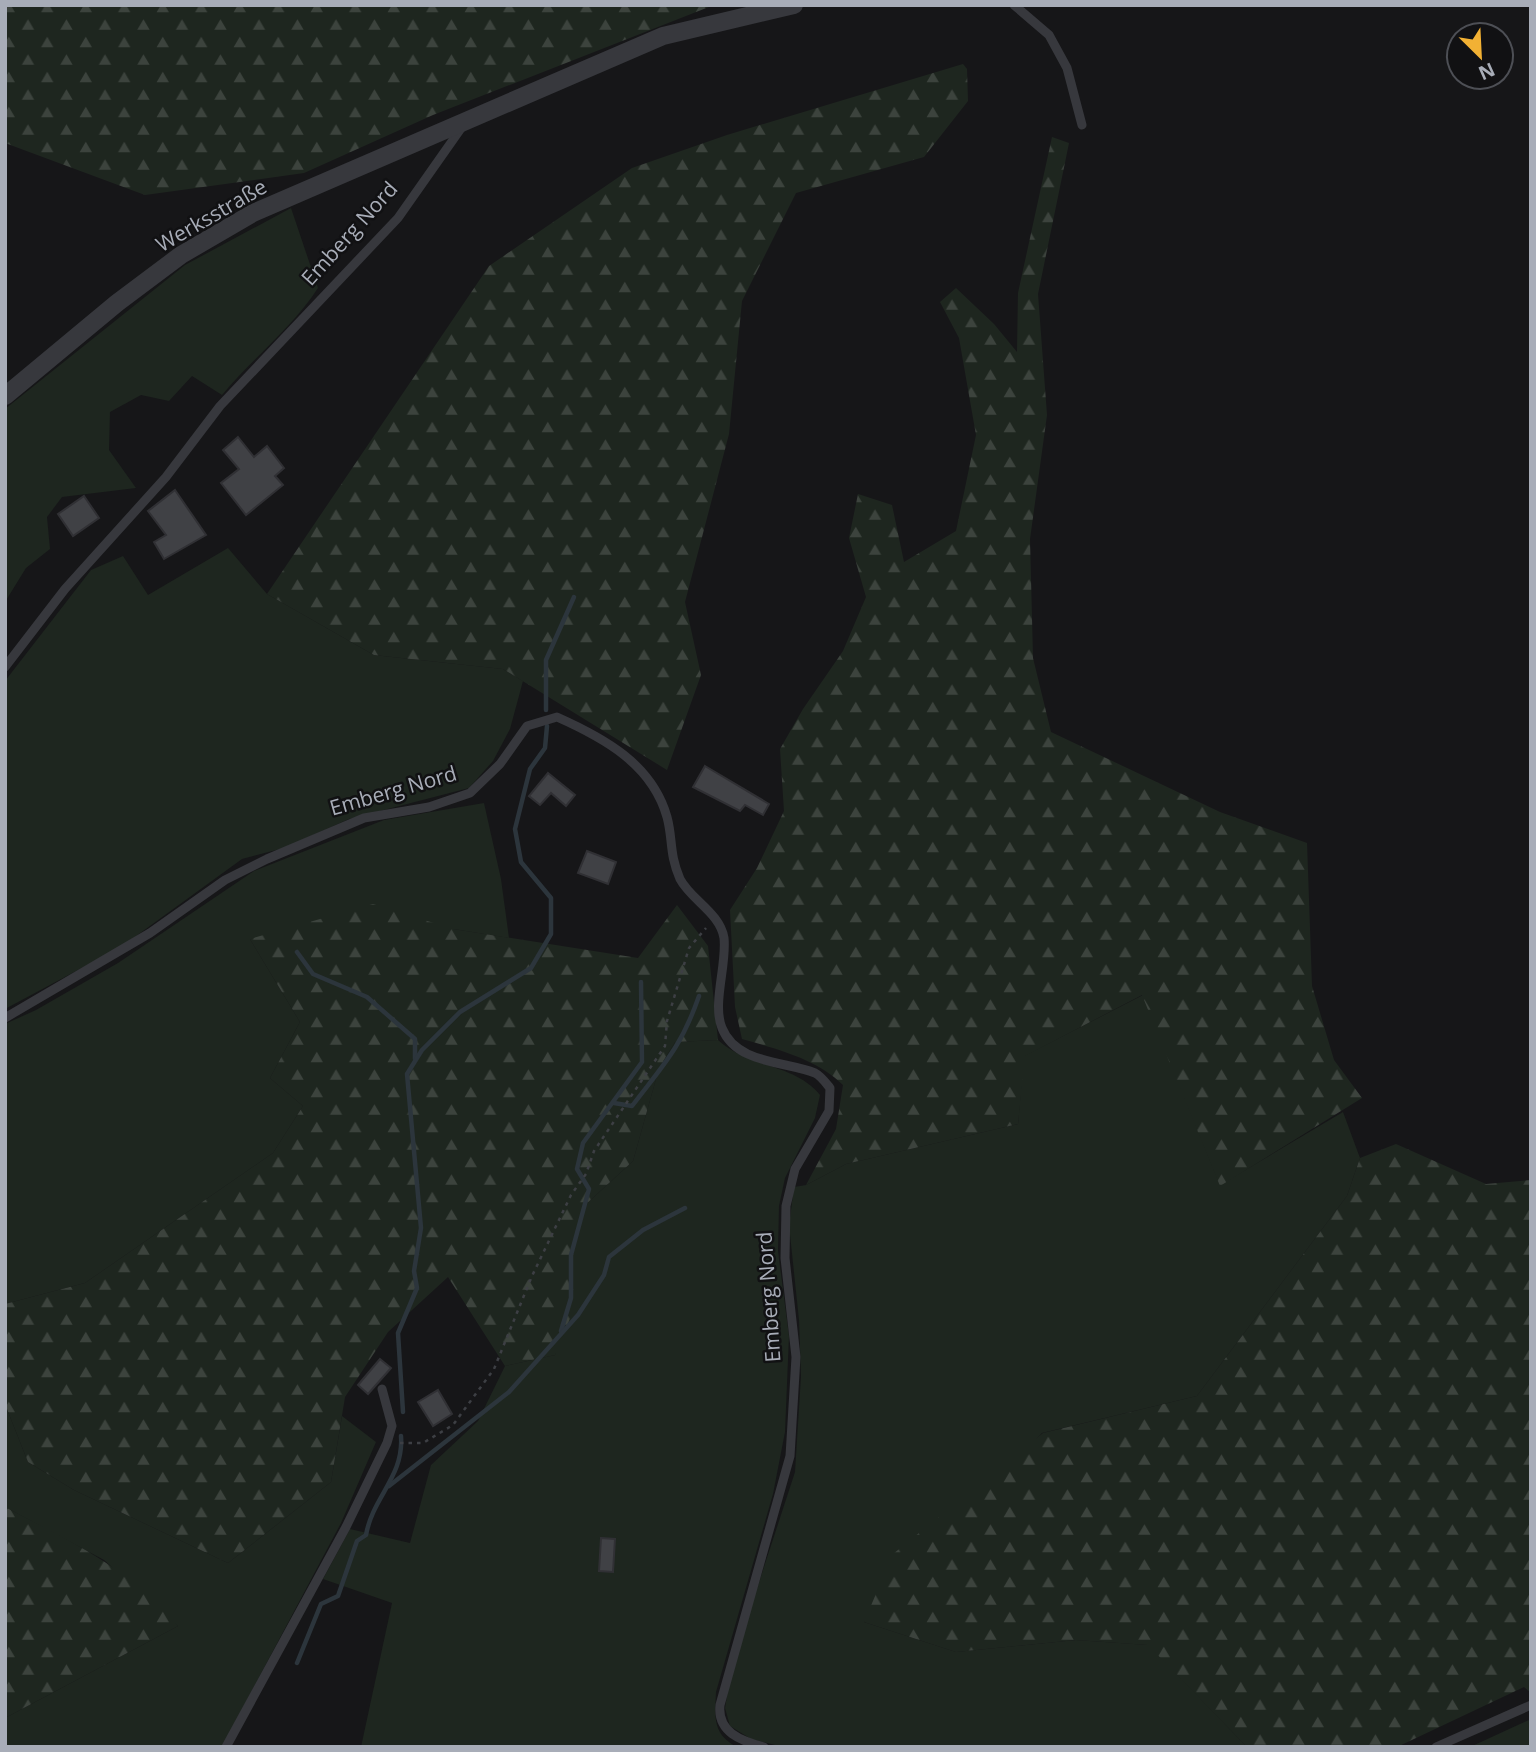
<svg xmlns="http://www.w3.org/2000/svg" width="1536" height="1752" font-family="'Open Sans',sans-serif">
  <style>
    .grass { fill: #1e261f }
    .forest { fill: url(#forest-firs) }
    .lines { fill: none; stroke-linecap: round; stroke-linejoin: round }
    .stream { stroke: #2c353c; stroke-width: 4.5 }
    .building { fill: #404145; stroke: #303034; stroke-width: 2 }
    .path { stroke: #3d3f44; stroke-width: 2.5; stroke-dasharray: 3.5 5; stroke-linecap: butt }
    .lane { stroke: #37383d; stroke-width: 9 }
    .street { stroke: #37383d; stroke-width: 18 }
    .labels { text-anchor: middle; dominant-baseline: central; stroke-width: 5; stroke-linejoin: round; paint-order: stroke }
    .street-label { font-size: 21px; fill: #a8adb8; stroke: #111113 }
  </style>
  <defs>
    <pattern id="forest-firs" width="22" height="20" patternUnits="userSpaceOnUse" patternTransform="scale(1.75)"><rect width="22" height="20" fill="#1e261f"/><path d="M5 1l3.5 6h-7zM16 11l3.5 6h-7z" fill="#3c433d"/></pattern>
  </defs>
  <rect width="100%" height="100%" fill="#161618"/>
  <g class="grass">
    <path d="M291 208 318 288C292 328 253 358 222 395L192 376 169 401 141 395 110 412 109 450 136 488 62 497 47 517 50 549 26 568 5 602V409L185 265Z"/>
    <polygon points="228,548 267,594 374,655 503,669 523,681 510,729 493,761 469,788 349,819 284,848 242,859 121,947 5,1009 5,681 91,570 123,556 148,595"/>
    <polygon points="484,803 501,879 509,938 453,929 250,939 300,1022 270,1078 303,1106 273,1153 85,1283 5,1304 5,1024 36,1010 118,963 254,871 384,820"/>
    <polygon points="1143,995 1220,1185 1343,1112 1360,1158 1347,1196 1197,1396 1042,1433 864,1622 956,1652 1076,1640 1149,1645 1247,1747 783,1747 751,1739 730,1726 725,1708 732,1665 795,1472 801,1376 799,1320 789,1225 794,1187 806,1185 846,1164 1018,1124 1024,1056"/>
    <path d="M718 1040C750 1069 794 1063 820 1095L815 1118 785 1178 779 1206 778 1251 789 1336 785 1432 773 1494 716 1692C715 1717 712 1734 737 1747H361L392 1603 323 1579 350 1529 410 1543 431 1465 478 1421 505 1366 555 1355 584 1206 633 1161 659 1068 675 1042Z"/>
    <polygon points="5,1404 28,1462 74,1490 228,1563 331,1482 342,1416 376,1442 341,1523 222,1747 5,1747 5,1718 178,1626 104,1560 5,1507"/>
    <polygon points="1531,1719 1531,1747 1470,1747"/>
  </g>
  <g class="forest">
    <polygon points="5,5 714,5 433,115 304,173 145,195 5,143"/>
    <polygon points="963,64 967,69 968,101 924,157 796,193 742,301 729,434 685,602 701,675 667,770 503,669 374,655 267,594 489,266 632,168 727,135"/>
    <path d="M1052 137 1069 143 1038 294 1047 415 1030 539 1033 658 1051 732 1220 812 1307 843 1312 986 1334 1060 1362 1098 1220 1186 1142 995 1025 1056 1018 1124 846 1164 806 1185 836 1129 843 1085C817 1059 777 1049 742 1039L735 1007 730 910 757 868 784 811 780 749 803 709 843 651 866 597 849 538 858 494 892 505 904 562 956 531 976 435 959 338 940 302 956 288 994 324 1017 352 1018 293Z"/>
    <polygon points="373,904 453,929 638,958 677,905 708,946 718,1040 675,1042 659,1068 633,1161 584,1206 579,1235 578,1299 555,1355 505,1366 448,1277 388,1332 345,1397 331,1482 228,1563 74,1490 28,1462 5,1404 5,1304 85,1283 273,1153 303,1106 270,1078 300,1022 250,939"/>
    <polygon points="1396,1144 1486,1184 1531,1180 1531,1693 1524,1687 1397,1747 1247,1747 1148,1645 1076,1640 956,1652 864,1622 893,1554 1043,1433 1197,1396 1347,1196 1360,1158"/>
    <path d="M5 1507C68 1540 133 1570 178 1626L5 1718Z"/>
  </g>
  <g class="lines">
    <g class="stream">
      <polyline points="546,710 546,660 574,597"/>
      <polyline points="297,952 313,974 367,997 415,1039 415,1059"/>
      <path d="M614 1103 632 1106C663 1065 681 1048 699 996"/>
      <polyline points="561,1331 571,1298 571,1255 589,1189 577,1169 583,1143 642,1062 641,982"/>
      <polyline points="403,1412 398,1333 417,1288 414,1271 421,1228 407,1074 422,1050 460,1012 531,968 551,934 551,898 521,862 515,829 530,769 545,748 547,726"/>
      <polyline points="389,1486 509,1392 578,1315 604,1275 609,1257 643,1230 685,1208"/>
      <path d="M297 1663 321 1604 338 1596 357 1541 366 1535C373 1496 404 1477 401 1436"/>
    </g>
  </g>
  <g class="building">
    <polygon points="238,437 254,457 267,446 284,468 275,476 283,485 246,515 221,483 239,469 223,450"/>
    <polygon points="175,490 206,535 164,559 154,542 166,535 148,511"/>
    <polygon points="84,496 99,518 73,536 58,514"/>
    <polygon points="705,766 769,804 763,815 745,805 740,811 693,787"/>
    <polygon points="548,773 575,795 566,806 551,793 540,805 529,796"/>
    <polygon points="587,851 616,862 608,884 578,873"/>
    <polygon points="380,1359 391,1368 368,1394 358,1385"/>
    <polygon points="438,1390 452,1414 433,1426 418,1402"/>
    <polygon points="601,1538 615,1539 613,1572 599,1571"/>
  </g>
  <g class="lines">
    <polyline class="path" points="400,1443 423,1443 453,1425 494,1369 532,1276 571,1195 586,1174 594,1151 665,1046 667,1021 689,948 706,928"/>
    <g class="lane">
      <polyline points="1014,5 1049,35 1067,68 1082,125"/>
      <polyline points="5,667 65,589 166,477 220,406 398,218 462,127"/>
      <path d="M5 1018 150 933 225 880 267 859 364 818 429 807 470 793 500 764 527 726 557 717C604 738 652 764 667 817 673 839 669 854 680 879 691 900 720 913 724 938 727 965 712 1004 722 1028 736 1064 785 1061 815 1073 821 1076 826 1083 830 1088L829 1111 795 1169 786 1206 785 1258 796 1357 790 1456 720 1705C717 1732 741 1741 764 1747"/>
      <polyline points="226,1747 346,1527 387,1443 392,1426 382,1389"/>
      <polyline points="1436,1747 1531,1705"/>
    </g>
    <polyline class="street" points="5,396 117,303 181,255 253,213 663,36 794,5"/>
  </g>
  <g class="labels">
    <g class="street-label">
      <text transform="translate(211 215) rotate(-30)">Werksstraße</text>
      <text transform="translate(349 233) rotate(-48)">Emberg Nord</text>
      <text transform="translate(393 790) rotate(-16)">Emberg Nord</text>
      <text transform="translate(768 1297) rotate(-94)">Emberg Nord</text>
    </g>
  </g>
  <rect width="1536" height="1752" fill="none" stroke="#a8adb8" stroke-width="14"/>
  <g transform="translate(1480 56) rotate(156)"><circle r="33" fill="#111113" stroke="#4d4f55" stroke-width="2"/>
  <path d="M0-5L12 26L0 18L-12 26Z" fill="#f2b134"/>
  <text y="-10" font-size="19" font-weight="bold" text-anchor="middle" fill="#a8adb8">N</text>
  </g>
</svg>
